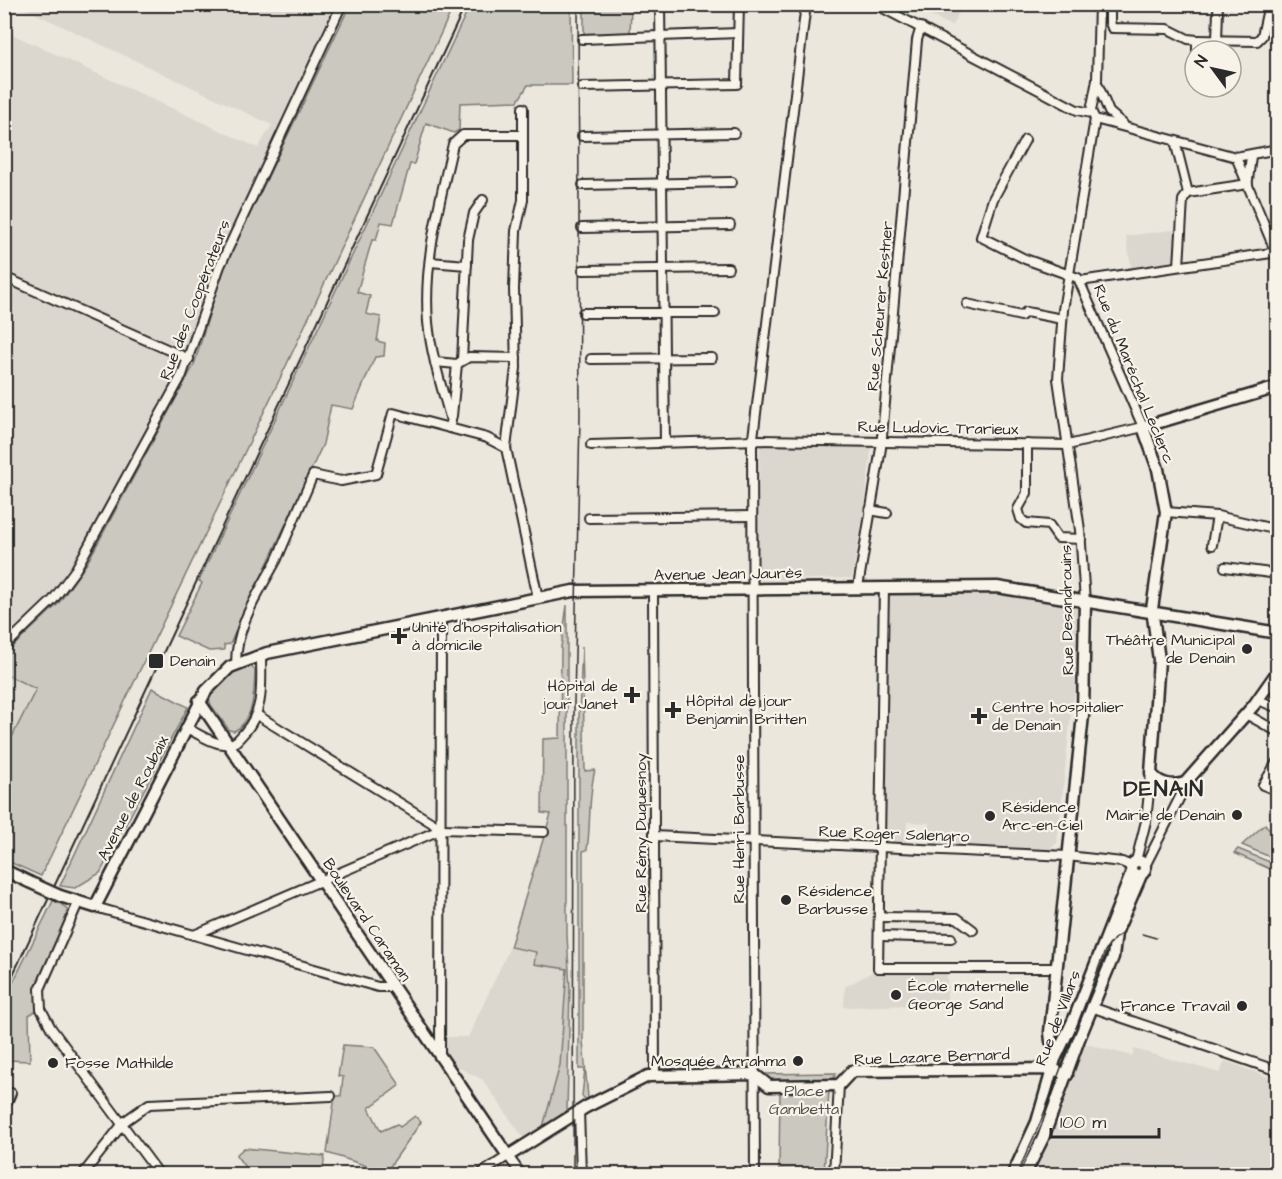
<svg xmlns="http://www.w3.org/2000/svg" width="1282" height="1179" font-family="'Architects Daughter',sans-serif">
  <style>
    .built { fill: #dbd7ce }
    .green { fill: #cbc8bf; stroke: #7b7a75; stroke-width: 1.5 }
    .lines { fill: none; stroke-linecap: round; stroke-linejoin: round }
    .street-casing { stroke: #2b2b2b; stroke-width: 12 }
    .secondary-casing { stroke: #2b2b2b; stroke-width: 15 }
    .street { stroke: #f7f3e8; stroke-width: 8 }
    .secondary { stroke: #f7f3e8; stroke-width: 10 }
    .tram { stroke: #2b2b2b; stroke-width: 1.5 }
    .rail { stroke: #2b2b2b; stroke-width: 2 }
    .secondary-bridge-casing { stroke: #2b2b2b; stroke-width: 15; stroke-linecap: butt }
    .secondary-bridge { stroke: #f7f3e8; stroke-width: 10 }
    .poi-dot { fill: #2b2b2b; stroke: #f7f3e8; stroke-width: 2 }
    .labels { text-anchor: middle; dominant-baseline: central; stroke-width: 4.5; stroke-linejoin: round; paint-order: stroke }
    .street-label { font-size: 16px; fill: #2b2b2b; stroke: #f7f3e8 }
    .poi-label { font-size: 16px; fill: #2b2b2b; stroke: #f7f3e8; text-anchor: start }
    .park-label { font-size: 16px; fill: #535250; stroke: #f7f3e8 }
    .district-label { font-size: 22px; font-weight: bold; letter-spacing: 1.5px; fill: #2b2b2b; stroke: #f7f3e8 }
  </style>
  <rect width="100%" height="100%" fill="#ebe7dd"/>
  <filter id="ink" filterUnits="userSpaceOnUse"><feTurbulence type="fractalNoise" baseFrequency=".0167" numOctaves="2"/><feDisplacementMap in="SourceGraphic" scale="12" xChannelSelector="R" yChannelSelector="G"/><feConvolveMatrix kernelMatrix="1 2 1 2 8 2 1 2 1" color-interpolation-filters="sRGB"/></filter>
  <g filter="url(#ink)">
    <g class="built">
      <polygon points="921,4 963,4 963,5 952,26 918,10"/>
      <polygon points="17,5 350,5 221,275 194,365 87,563 58,604 5,654 5,31 258,148 272,125"/>
      <polygon points="1180,229 1179,260 1131,267 1126,236"/>
      <polygon points="760,437 872,442 864,510 852,578 757,580"/>
      <polygon points="994,592 1077,607 1080,611 1078,679 1072,705 1057,843 1050,849 929,844 929,823 907,822 906,843 887,842 884,840 890,595"/>
      <polygon points="5,674 36,689 5,753"/>
      <polygon points="510,947 536,952 534,964 567,969 560,1065 543,1127 524,1139 483,1080 458,1067 454,1068 446,1053 446,1037 468,1037"/>
      <polygon points="876,970 947,974 947,1004 844,1007 845,987"/>
      <polygon points="1082,1043 1132,1056 1134,1049 1220,1073 1225,1061 1277,1080 1277,1174 1028,1174"/>
    </g>
    <g class="green">
      <polygon points="350,5 454,5 286,366 41,876 5,860 4,753 36,689 5,674 5,654 58,604 87,563 194,365 221,275"/>
      <polygon points="470,5 571,5 572,85 528,85 518,101 460,103 459,130 454,133 426,123 414,164 410,164 393,224 381,222 376,240 372,240 357,292 370,296 366,314 381,317 377,341 385,343 384,356 375,357 353,409 331,405 323,444 230,644 224,645 224,650 209,651 176,636 202,583 199,581"/>
      <polygon points="584,5 631,5 630,36 584,37"/>
      <polygon points="567,605 567,935 570,989 567,1111 543,1127 560,1065 567,969 534,964 536,952 510,947 551,814 542,813 543,739 560,738 561,647"/>
      <path d="M582 646 585 771 595 770C588 796 591 824 587 850L583 851V1041L588 1098 586 1100 582 1096 585 1069H579V718Z"/>
      <path d="M247 664 255 670C254 690 255 721 234 731L229 730 211 705 208 695 218 683Z"/>
      <polygon points="152,688 188,707 100,873 75,888 60,886"/>
      <polygon points="1265,824 1277,840 1270,857 1242,845"/>
      <polygon points="1238,849 1277,865 1277,872 1234,853"/>
      <polygon points="54,899 66,908 68,913 37,985 36,1011 29,1015 30,1061 5,1060 4,1001"/>
      <polygon points="1113,945 1068,1060 1061,1058 1105,948"/>
      <polygon points="343,1045 374,1047 400,1085 369,1108 381,1131 397,1124 400,1127 415,1116 421,1122 386,1172 327,1153 335,1096 341,1096 343,1077 338,1076"/>
      <polygon points="1056,1072 1062,1075 1036,1148 1029,1145"/>
      <polygon points="836,1073 829,1090 824,1174 779,1170 780,1088 766,1081 764,1074"/>
      <polygon points="244,1148 325,1156 322,1174 250,1174 236,1155"/>
    </g>
    <g class="lines">
      <g class="street-casing">
        <g id="street">
          <polyline points="660,4 665,442"/>
          <polyline points="875,4 1077,110 1091,113"/>
          <polyline points="1099,4 1097,80 1091,111 1095,119 1236,157 1278,149"/>
          <polyline points="1110,4 1110,22 1112,28 1168,29 1188,39 1197,40"/>
          <polyline points="582,39 738,33"/>
          <polyline points="1217,40 1218,11"/>
          <polyline points="1197,51 1197,40 1257,41 1262,36 1269,4"/>
          <polyline points="1098,85 1109,112 1123,124"/>
          <polyline points="582,87 737,84 739,4"/>
          <polyline points="582,136 734,133"/>
          <polyline points="1175,141 1188,193 1248,184"/>
          <polyline points="1236,157 1277,255"/>
          <polyline points="1248,180 1251,156"/>
          <polyline points="583,185 732,182"/>
          <polyline points="582,228 730,225"/>
          <polyline points="430,262 467,265"/>
          <polyline points="1179,266 1183,200 1188,193"/>
          <polyline points="583,270 728,268"/>
          <polyline points="4,277 189,359"/>
          <polyline points="1080,281 1278,252"/>
          <polyline points="967,304 1021,316 1026,312 1062,319"/>
          <polyline points="583,313 715,313"/>
          <polyline points="591,359 712,358"/>
          <polyline points="462,360 468,240 474,213 483,200"/>
          <polyline points="435,362 457,364"/>
          <polyline points="452,416 457,364 469,357 516,358"/>
          <path d="M449 428 451 421C442 388 431 355 428 322 423 262 440 201 453 144L463 135H523"/>
          <polyline points="1027,444 1027,493 1018,509 1021,519 1026,523 1049,525 1058,538 1081,539"/>
          <polyline points="591,445 759,440 1068,445 1143,427 1078,278 1025,259 981,237 993,199 1025,140"/>
          <polyline points="506,448 516,368 514,289 516,231 523,200 523,108"/>
          <polyline points="870,510 887,513"/>
          <polyline points="1166,512 1217,516 1278,530"/>
          <polyline points="589,518 752,516"/>
          <polyline points="1212,545 1217,516"/>
          <polyline points="1225,567 1278,574"/>
          <polyline points="858,587 881,448 917,40 921,27"/>
          <polyline points="884,587 878,968 1056,968"/>
          <polyline points="653,591 655,1075"/>
          <polyline points="1085,602 1080,530 1058,379 1063,310 1095,119"/>
          <polyline points="1276,632 1278,617"/>
          <polyline points="4,647 53,600 76,569 182,375 220,266 342,4"/>
          <path d="M236 664C236 624 259 593 277 559L313 475 341 481 376 474 393 413 487 438 506 448 538 598"/>
          <polyline points="1258,700 1278,708"/>
          <polyline points="1246,714 1278,732"/>
          <polyline points="257,715 442,829"/>
          <path d="M186 728C198 733 215 746 229 744 236 744 239 738 244 733 265 710 261 684 261 654"/>
          <polyline points="1278,760 1263,785 1278,791"/>
          <polyline points="654,836 1067,856 1122,862 1131,866"/>
          <polyline points="1136,861 1146,821 1151,773"/>
          <polyline points="1145,866 1188,781"/>
          <polyline points="78,903 40,989 41,1009 51,1028 159,1174"/>
          <polyline points="95,907 378,987 394,987"/>
          <polyline points="880,917 957,918 973,930"/>
          <polyline points="194,935 442,829 544,832"/>
          <polyline points="880,936 951,938"/>
          <polyline points="1091,1007 1278,1071"/>
          <polyline points="440,1056 441,617"/>
          <polyline points="579,1111 581,1174"/>
          <polyline points="4,1120 6,1105 11,1093"/>
          <polyline points="581,1173 590,1174"/>
          <polyline points="83,1174 125,1121 149,1104 331,1096"/>
          <polyline points="480,1174 508,1156 521,1174"/>
          <polyline points="755,1174 752,446 806,4"/>
          <polyline points="834,1174 839,1085"/>
        </g>
      </g>
      <g class="secondary-casing">
        <g id="secondary">
          <path d="M1278 387 1143 427 1158 469 1166 512 1152 609 1159 660 1151 773C1158 784 1172 787 1185 783L1254 705 1278 671"/>
          <polyline points="199,701 508,1156 586,1107 648,1076 754,1074 769,1086 839,1085 852,1071 1053,1069 1067,1075"/>
          <circle cx="1138" cy="868" r="7"/>
          <polyline points="4,870 29,882"/>
          <polyline points="60,896 95,907 206,691 230,667 267,653 573,591 997,587 1278,633"/>
          <polyline points="1059,1051 1051,1041 1050,1032 1083,715 1085,602"/>
          <polyline points="1013,1174 1037,1122 1055,1059 1074,1019 1132,872"/>
          <polyline points="1025,1174 1043,1138 1079,1039 1113,957 1116,933 1141,875"/>
        </g>
      </g>
      <use href="#street" class="street"/>
      <use href="#secondary" class="secondary"/>
      <g class="tram">
        <polyline points="1142,934 1156,938"/>
        <polyline points="573,1174 574,703 580,417 578,4"/>
        <polyline points="1017,1174 1041,1121 1105,951 1114,939 1124,932"/>
      </g>
      <polyline class="rail" points="4,994 466,4"/>
      <g class="secondary-bridge-casing">
        <polyline id="secondary-bridge" points="29,882 60,896"/>
      </g>
      <use href="#secondary-bridge" class="secondary-bridge"/>
    </g>
  </g>
  <g class="poi-dot">
    <path d="M396 627h6v6h6v6h-6v6h-6v-6h-6v-6h6z"/>
    <circle cx="1247" cy="649" r="6"/>
    <rect x="148" y="653" width="16" height="16" rx="3"/>
    <path d="M629 686h6v6h6v6h-6v6h-6v-6h-6v-6h6z"/>
    <path d="M670 701h6v6h6v6h-6v6h-6v-6h-6v-6h6z"/>
    <path d="M976 707h6v6h6v6h-6v6h-6v-6h-6v-6h6z"/>
    <circle cx="1237" cy="815" r="6"/>
    <circle cx="990" cy="816" r="6"/>
    <circle cx="786" cy="900" r="6"/>
    <circle cx="896" cy="995" r="6"/>
    <circle cx="1242" cy="1006" r="6"/>
    <circle cx="798" cy="1061" r="6"/>
    <circle cx="53" cy="1063" r="6"/>
  </g>
  <g class="labels">
    <g class="street-label">
      <text transform="translate(195 300) rotate(-69)">Rue des Coopérateurs</text>
      <text transform="translate(880 306) rotate(-85)">Rue Scheurer Kestner</text>
      <text transform="translate(1134 374) rotate(68)">Rue du Maréchal Leclerc</text>
      <text transform="translate(938 428) rotate(1)">Rue Ludovic Trarieux</text>
      <text transform="translate(728 574) rotate(-1)">Avenue Jean Jaurès</text>
      <text transform="translate(1067 610) rotate(-91)">Rue Desandrouins</text>
      <text transform="translate(133 798) rotate(-63)">Avenue de Roubaix</text>
      <text transform="translate(739 829) rotate(-90)">Rue Henri Barbusse</text>
      <text transform="translate(641 833) rotate(-90)">Rue Rémy Duquesnoy</text>
      <text transform="translate(894 834) rotate(2)">Rue Roger Salengro</text>
      <text transform="translate(367 920) rotate(56)">Boulevard Caraman</text>
      <text transform="translate(1058 1018) rotate(-69)">Rue de Villars</text>
      <text transform="translate(932 1057) rotate(-2)">Rue Lazare Bernard</text>
    </g>
    <g class="poi-label">
      <text x="412" y="627">Unité d'hospitalisation<tspan x="412" dy="18">à domicile</tspan></text>
      <text x="1235" y="640" text-anchor="end">Théâtre Municipal<tspan x="1235" dy="18">de Denain</tspan></text>
      <text x="170" y="661">Denain</text>
      <text x="618" y="686" text-anchor="end">Hôpital de<tspan x="618" dy="18">jour Janet</tspan></text>
      <text x="686" y="701">Hôpital de jour<tspan x="686" dy="18">Benjamin Britten</tspan></text>
      <text x="992" y="707">Centre hospitalier<tspan x="992" dy="18">de Denain</tspan></text>
      <text x="1002" y="807">Résidence<tspan x="1002" dy="18">Arc-en-Ciel</tspan></text>
      <text x="1225" y="815" text-anchor="end">Mairie de Denain</text>
      <text x="798" y="891">Résidence<tspan x="798" dy="18">Barbusse</tspan></text>
      <text x="908" y="986">École maternelle<tspan x="908" dy="18">George Sand</tspan></text>
      <text x="1230" y="1006" text-anchor="end">France Travail</text>
      <text x="786" y="1061" text-anchor="end">Mosquée Arrahma</text>
      <text x="65" y="1063">Fosse Mathilde</text>
    </g>
    <g class="park-label">
      <text x="804" y="1091">Place<tspan x="804" dy="18">Gambetta</tspan></text>
    </g>
    <g class="district-label">
      <text x="1164" y="789">DENAIN</text>
    </g>
  </g>
  <rect width="1282" height="1179" fill="none" stroke="#f7f3e8" stroke-width="24"/>
  <rect x="12" y="12" width="1258" height="1155" fill="none" stroke="#2b2b2b" stroke-width="2" filter="url(#ink)"/>
  <g transform="translate(1213 69) rotate(303)"><circle r="28" fill="#f7f3e8" stroke="#a5a39c" stroke-width="1.5"/>
  <path d="M0-4.5L10 22L0 15L-10 22Z" fill="#2b2b2b"/>
  <text y="-9" font-size="16" font-weight="bold" text-anchor="middle" fill="#2b2b2b">N</text>
  </g>
  <path d="M1051 1128v9h108v-9" fill="none" stroke="#2b2b2b" stroke-width="3"/>
  <text x="1060" y="1128" font-size="18" fill="#2b2b2b" stroke="#f7f3e8" stroke-width="4.5" paint-order="stroke">100 m</text>
</svg>
